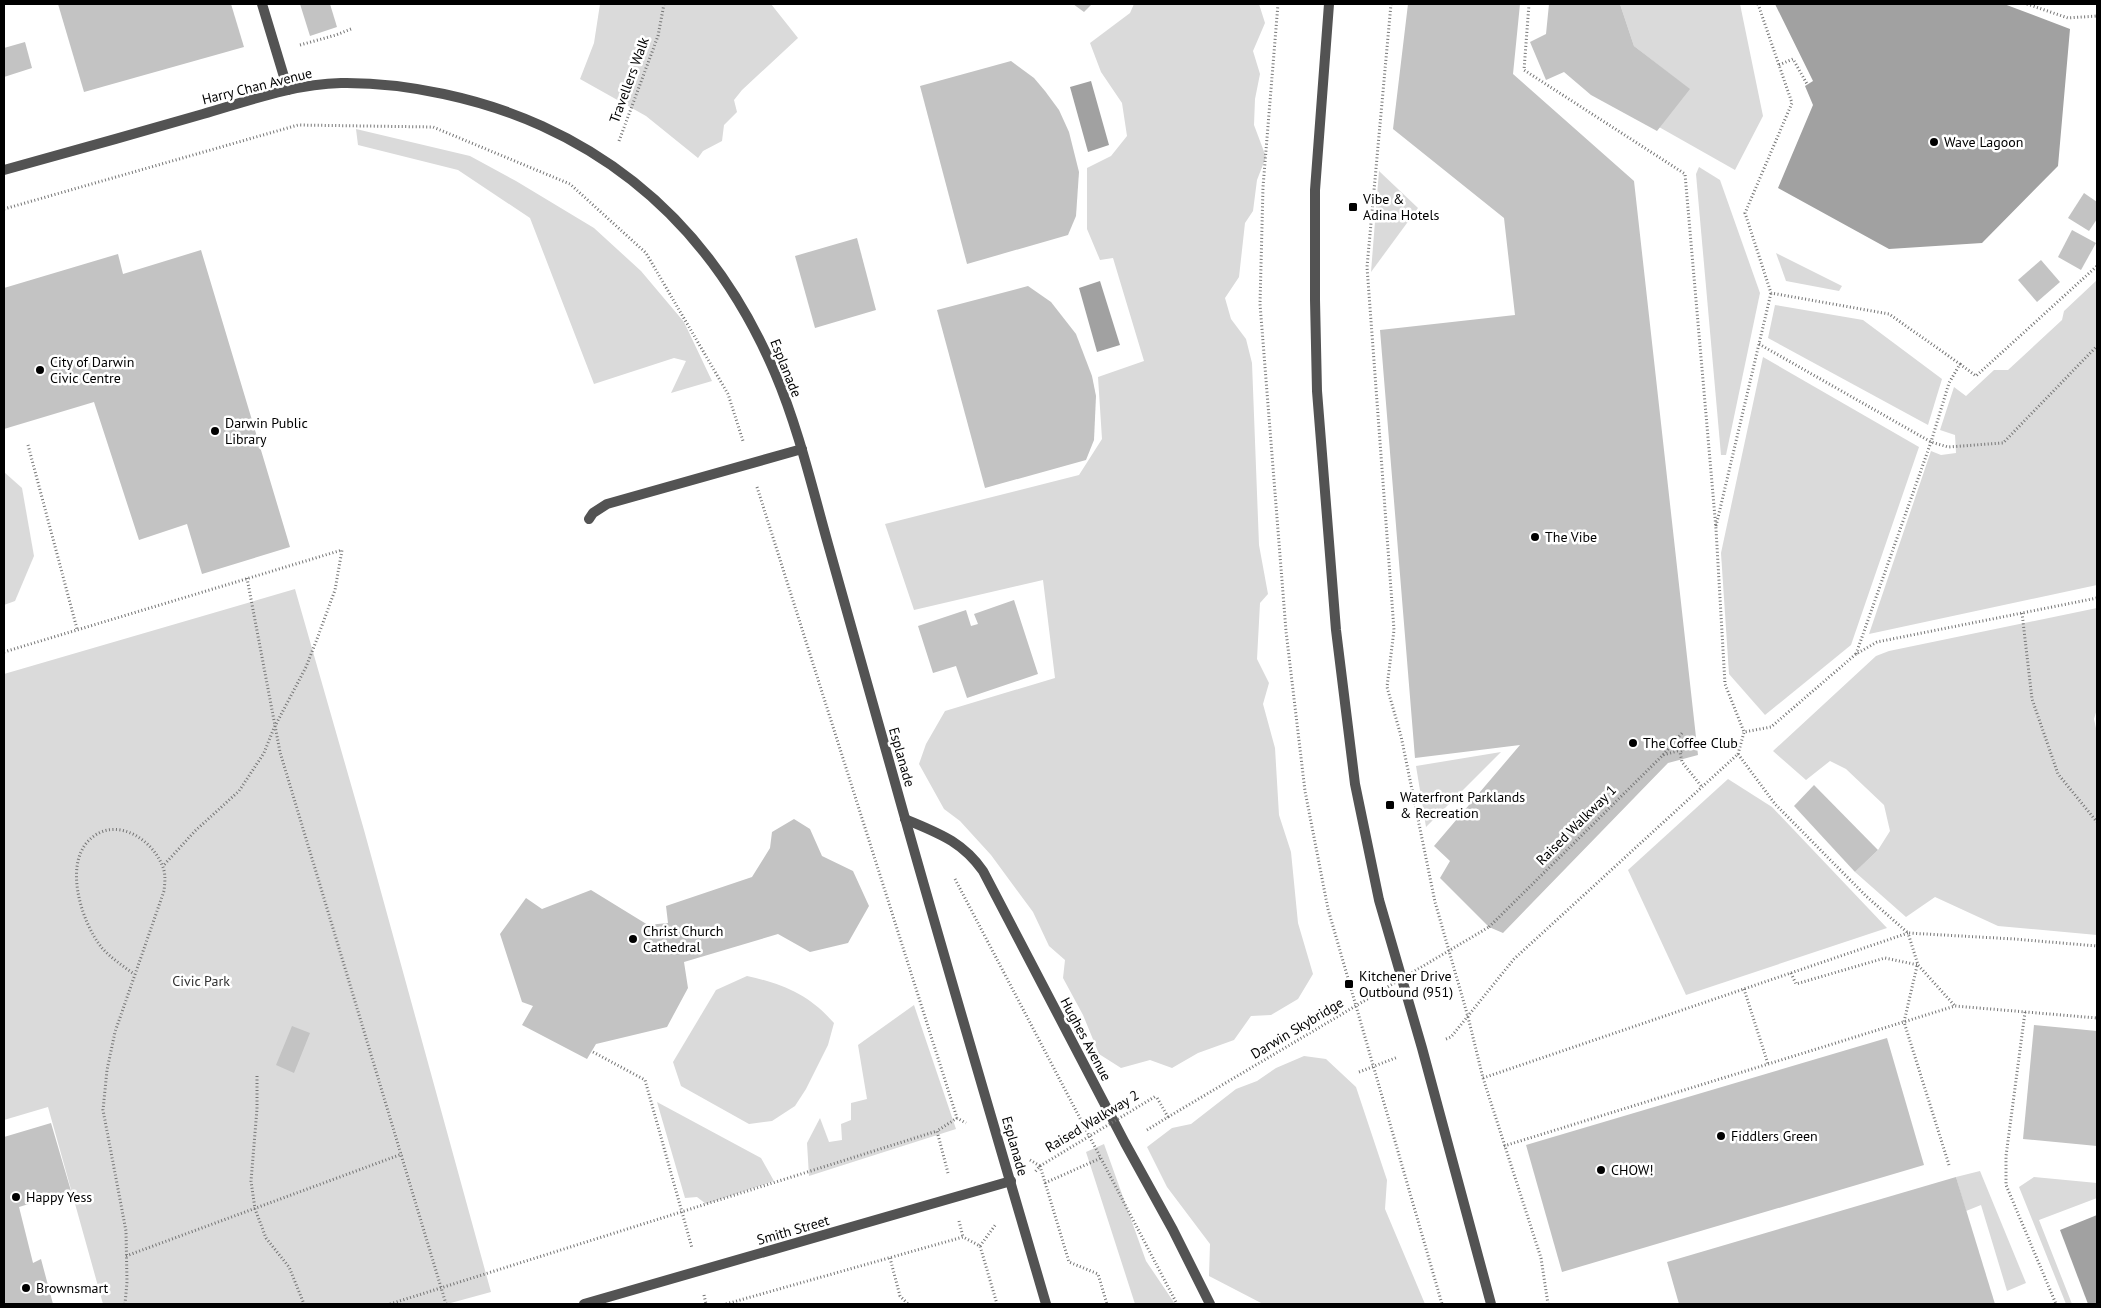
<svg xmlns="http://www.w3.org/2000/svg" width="2101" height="1308" font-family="'PT Sans',sans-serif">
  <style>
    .green { fill: #dadada }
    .water { fill: #a1a1a1 }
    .building { fill: #c3c3c3 }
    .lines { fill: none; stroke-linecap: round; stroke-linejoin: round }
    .path { stroke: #757575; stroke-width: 3; stroke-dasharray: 1 2.5; stroke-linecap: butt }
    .lane { stroke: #535353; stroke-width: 10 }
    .street { stroke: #535353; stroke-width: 10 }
    .path-bridge { stroke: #757575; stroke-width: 3; stroke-dasharray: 1 2.5; stroke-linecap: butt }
    .poi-dot { fill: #000; stroke: #fff; stroke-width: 2 }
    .labels { text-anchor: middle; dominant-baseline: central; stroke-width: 5; stroke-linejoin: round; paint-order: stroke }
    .street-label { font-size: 14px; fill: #000; stroke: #fff }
    .poi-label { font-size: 14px; fill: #000; stroke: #fff; text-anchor: start }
    .park-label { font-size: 14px; fill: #313131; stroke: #fff }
  </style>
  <rect width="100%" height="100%" fill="#fff"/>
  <g class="green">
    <polygon points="600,4 771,4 798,38 742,90 734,100 737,112 724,125 722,141 703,151 698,158 646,116 580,79 594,43"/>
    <polygon points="1134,4 1259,4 1265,23 1253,51 1260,74 1255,99 1254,125 1266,157 1257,180 1253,211 1245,223 1239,277 1225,298 1231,319 1246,339 1252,363 1259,545 1268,594 1260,603 1257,659 1269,683 1263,704 1275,748 1279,815 1291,852 1298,923 1313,974 1298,999 1271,1015 1251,1016 1234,1040 1198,1053 1172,1068 1150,1060 1121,1068 1099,1054 1083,1015 1063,978 1065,960 1049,946 1033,912 991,855 960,821 944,809 919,764 926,744 945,711 1055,678 1043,580 914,610 885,524 1079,475 1102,439 1098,377 1144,361 1113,258 1100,260 1087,229 1087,168 1111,156 1127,136 1122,103 1101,72 1090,43 1130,13"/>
    <polygon points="1620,4 1740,4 1763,116 1735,170 1659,127 1689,89 1634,46"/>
    <polygon points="356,129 470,156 516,181 594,228 641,271 684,322 712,381 671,393 686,361 674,358 594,384 530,218 458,170 358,145"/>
    <polygon points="1699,167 1720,180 1760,293 1726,455 1721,455 1696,174"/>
    <polygon points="1379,171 1418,208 1371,272"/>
    <polygon points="1776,253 1842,286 1839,291 1786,281"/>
    <polygon points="2097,280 2097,585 1869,634 1931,451 1941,455 1956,453 1955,435 1940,430 1954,387 1966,396 1994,370 2008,370 2062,320 2064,311"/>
    <polygon points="1775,305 1863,320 1942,379 1928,425 1768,338"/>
    <polygon points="1763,357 1919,447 1851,645 1765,715 1729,674 1721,553"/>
    <polygon points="4,472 22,488 34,556 15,601 4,605"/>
    <polygon points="295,589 364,830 491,1292 447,1304 103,1304 48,1107 4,1120 4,674"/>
    <polygon points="2097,608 2097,709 2094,719 2097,733 2097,935 1998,926 1935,897 1906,917 1855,872 1878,850 1890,831 1884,805 1846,769 1830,761 1806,780 1773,751 1876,656 1889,651"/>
    <polygon points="1501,752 1426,827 1416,766"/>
    <polygon points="1728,779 1772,807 1887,928 1686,995 1628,870"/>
    <path d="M747 976C784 984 809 995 834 1023L828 1045 806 1089 795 1106 772 1121 749 1124 681 1086 673 1062 716 990Z"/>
    <polygon points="914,1005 956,1129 809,1176 807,1143 820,1118 829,1142 842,1140 841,1124 851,1120 851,1103 867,1099 858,1045"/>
    <polygon points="1304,1056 1326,1059 1356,1087 1387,1180 1385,1209 1425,1304 1263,1304 1209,1276 1210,1244 1167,1187 1147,1147 1172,1128 1191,1124 1236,1089 1257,1081 1276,1068"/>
    <polygon points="657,1102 761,1158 774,1181 706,1204 697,1197 685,1198"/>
    <polygon points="1104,1144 1146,1261 1175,1304 1135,1304 1086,1152"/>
    <polygon points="1980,1171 2026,1283 2007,1291 1981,1205 1966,1211 1956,1177"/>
    <polygon points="2034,1177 2097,1183 2097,1198 2039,1220 2072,1304 2066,1304 2019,1187"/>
  </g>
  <g class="water">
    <polygon points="1775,4 2004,4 2070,29 2058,166 1982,243 1889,249 1778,188 1813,105 1805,86 1813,81"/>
    <polygon points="1091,81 1109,145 1088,152 1070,87"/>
    <polygon points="1100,281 1120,345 1097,352 1079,288"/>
    <polygon points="2097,1215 2097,1303 2088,1304 2060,1230"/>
  </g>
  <g class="building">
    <polygon points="58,4 231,4 244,47 84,92"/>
    <polygon points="300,4 330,4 337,27 310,36"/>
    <polygon points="1073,4 1092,4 1084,12"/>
    <polygon points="1408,4 1520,4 1513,74 1634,181 1698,755 1668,763 1503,933 1489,927 1440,878 1450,861 1434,846 1520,745 1415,758 1380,330 1515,315 1504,218 1393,129"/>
    <polygon points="1549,4 1620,4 1634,46 1690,89 1657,131 1591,95 1564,72 1546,80 1530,42 1546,34"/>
    <polygon points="25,42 32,68 4,77 4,48"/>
    <polygon points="1011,61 1034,78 1045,91 1059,110 1069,132 1079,172 1076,216 1068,235 967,264 920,86"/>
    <polygon points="2084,193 2097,202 2097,219 2089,231 2068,218"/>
    <polygon points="2072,230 2096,243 2081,270 2058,257"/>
    <polygon points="857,238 876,310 815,328 795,256"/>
    <polygon points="201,250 290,547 202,574 187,524 139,540 94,402 4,429 4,288 118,254 123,274"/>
    <polygon points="2041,260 2060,282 2037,302 2018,280"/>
    <polygon points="1028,286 1051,302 1076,334 1092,376 1096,396 1094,440 1086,460 985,488 937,310"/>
    <polygon points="1014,600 1038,674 967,698 956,666 933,673 918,626 966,610 971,626 978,624 974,614"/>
    <polygon points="1814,785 1878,850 1855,872 1794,806"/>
    <polygon points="794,819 810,829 822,856 853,871 869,906 848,943 810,952 778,934 684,962 688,988 667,1027 596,1044 587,1059 522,1025 533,1006 522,1002 500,934 526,898 542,909 591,890 648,925 668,923 666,906 752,877 770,848 772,832"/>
    <polygon points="2034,1025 2097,1031 2097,1146 2023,1139"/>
    <polygon points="292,1026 310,1033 294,1073 276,1065"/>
    <polygon points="1887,1038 1924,1165 1562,1272 1526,1145"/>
    <polygon points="51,1123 71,1191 19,1207 33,1263 41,1259 53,1304 4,1304 4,1137"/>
    <polygon points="1956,1177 1995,1304 1679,1304 1667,1262"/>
  </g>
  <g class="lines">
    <g class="path">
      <polyline points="1278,4 1263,187 1260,304 1286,631 1305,791 1328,909 1442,1304"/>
      <polyline points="1391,4 1367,267 1394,630 1387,687 1401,736 1435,902 1468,1017 1483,1078 1541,1258 1548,1304"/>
      <polyline points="1529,4 1524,70 1685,174 1716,529 1725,684 1744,732"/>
      <polyline points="1758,4 1792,103 1745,213 1771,293 1889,314 1960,364 1949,383 1931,442 1856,654"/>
      <polyline points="2027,4 2068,18 2097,16"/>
      <polyline points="300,45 336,35 351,29"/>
      <polyline points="1779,65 1793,59 1807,84"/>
      <polyline points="619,141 658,36 664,4"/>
      <polyline points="4,209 298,125 433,127 570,184 646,253 728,394 743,441"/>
      <polyline points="1759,344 1931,442 1948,447 2003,443 2097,346"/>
      <polyline points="1960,364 1976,376 2097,266"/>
      <polyline points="28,445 77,629"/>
      <polyline points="757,487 957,1118 966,1123"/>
      <polyline points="1716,526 1771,293"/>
      <polyline points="247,578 280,752 446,1304"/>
      <polyline points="2022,613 2032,699 2058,774 2097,822"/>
      <polyline points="4,652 342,550 335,590 317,639 306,667 274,728 264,753 239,791 195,831 163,866"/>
      <polyline points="1682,751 1680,752 1682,762 1702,787"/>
      <polyline points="1738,754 1744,732 1771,727 1856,654 1877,642 2097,598"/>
      <polyline points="1663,755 1683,732"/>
      <polyline points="955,879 1177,1304"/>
      <polyline points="1489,927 1663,755 1684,749"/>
      <polyline points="1917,966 1904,1022 1949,1165"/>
      <polyline points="1791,973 1796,984 1885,958 1918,965"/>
      <polyline points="1744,989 1768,1064"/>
      <polyline points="2025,1012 2006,1156 2006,1185 2056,1304"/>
      <polyline points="1446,1039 1451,1037 1514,959 1738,754 1775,804 1866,896 1908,933 2014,939 2097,946"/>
      <polyline points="593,1052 645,1080 692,1248"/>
      <polyline points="1359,1072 1398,1057"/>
      <polyline points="257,1076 257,1109 251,1181 255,1209 266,1238 289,1267 304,1304"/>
      <polyline points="1483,1078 1908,933 1918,965 1955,1006"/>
      <polyline points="1147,1130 1168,1117 1156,1096"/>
      <polyline points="1504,1146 1955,1006 2097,1018"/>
      <polyline points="1030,1160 1040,1166 1034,1173"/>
      <polyline points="1040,1166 1069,1262 1098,1274 1107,1304"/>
      <polyline points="948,1173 937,1131 957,1118"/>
      <polyline points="1045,1183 1101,1158"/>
      <polyline points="959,1221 963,1237"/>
      <polyline points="980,1246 996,1224"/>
      <polyline points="126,1256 402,1154"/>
      <polyline points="890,1258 900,1296 908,1304"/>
      <polyline points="704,1295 706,1304"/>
      <path d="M125 1304 127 1282 126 1231 103 1110 107 1070 115 1032 164 891C165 882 166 873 162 865 152 840 119 818 94 836 61 859 81 922 102 948 111 958 123 966 134 974"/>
      <polyline points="390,1304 937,1131"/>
      <polyline points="726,1304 963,1237 980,1246 997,1304"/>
    </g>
    <g class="lane">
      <polyline points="262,4 288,90"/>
      <polyline points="589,519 593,513 607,504 802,449"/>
    </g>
    <g class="street">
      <polyline points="1329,4 1315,190 1315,300 1317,391 1336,630 1355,784 1379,900 1422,1048 1491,1304"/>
      <path d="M4 170C70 152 137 133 203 114 248 101 294 84 341 83 406 82 483 99 542 126 652 176 728 263 775 373 798 427 812 487 828 544 850 622 872 701 894 779 943 955 995 1129 1046 1304"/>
      <path d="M905 819C938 833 962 841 983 871L1125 1143 1173 1230 1210 1304"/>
      <polyline points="584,1304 1011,1181"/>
    </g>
    <g class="path-bridge">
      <polyline points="1168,1117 1489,927"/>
      <polyline points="1040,1166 1156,1096"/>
    </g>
  </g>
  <g class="poi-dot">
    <circle cx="1934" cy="142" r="5"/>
    <rect x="1348" y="202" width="10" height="10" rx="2.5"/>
    <circle cx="40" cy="370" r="5"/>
    <circle cx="215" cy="431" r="5"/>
    <circle cx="1535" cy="537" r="5"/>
    <circle cx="1633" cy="743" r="5"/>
    <rect x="1385" y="800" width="10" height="10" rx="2.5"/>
    <circle cx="633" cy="939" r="5"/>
    <rect x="1344" y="979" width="10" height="10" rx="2.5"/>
    <circle cx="1721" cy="1136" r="5"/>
    <circle cx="1601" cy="1170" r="5"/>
    <circle cx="16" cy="1197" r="5"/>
    <circle cx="26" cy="1288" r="5"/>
  </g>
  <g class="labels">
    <g class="street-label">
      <text transform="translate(629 80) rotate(-70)">Travellers Walk</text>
      <text transform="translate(257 86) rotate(-14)">Harry Chan Avenue</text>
      <text transform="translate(786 368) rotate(68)">Esplanade</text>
      <text transform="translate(902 757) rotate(74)">Esplanade</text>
      <text transform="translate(1576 825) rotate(-45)">Raised Walkway 1</text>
      <text transform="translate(1297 1028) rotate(-31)">Darwin Skybridge</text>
      <text transform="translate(1086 1039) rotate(62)">Hughes Avenue</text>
      <text transform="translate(1092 1121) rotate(-31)">Raised Walkway 2</text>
      <text transform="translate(1015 1146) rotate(74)">Esplanade</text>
      <text transform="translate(793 1230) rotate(-16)">Smith Street</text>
    </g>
    <g class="poi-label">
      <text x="1944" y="142">Wave Lagoon</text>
      <text x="1363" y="199">Vibe &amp;<tspan x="1363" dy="16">Adina Hotels</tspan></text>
      <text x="50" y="362">City of Darwin<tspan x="50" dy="16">Civic Centre</tspan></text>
      <text x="225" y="423">Darwin Public<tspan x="225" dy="16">Library</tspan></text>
      <text x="1545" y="537">The Vibe</text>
      <text x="1643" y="743">The Coffee Club</text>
      <text x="1400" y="797">Waterfront Parklands<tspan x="1400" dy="16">&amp; Recreation</tspan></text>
      <text x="643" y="931">Christ Church<tspan x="643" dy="16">Cathedral</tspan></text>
      <text x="1359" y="976">Kitchener Drive<tspan x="1359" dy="16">Outbound (951)</tspan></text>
      <text x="1731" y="1136">Fiddlers Green</text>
      <text x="1611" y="1170">CHOW!</text>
      <text x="26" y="1197">Happy Yess</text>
      <text x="36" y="1288">Brownsmart</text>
    </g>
    <g class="park-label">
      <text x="201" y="981">Civic Park</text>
    </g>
  </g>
  <rect width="2101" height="1308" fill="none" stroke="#000000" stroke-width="10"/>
</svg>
